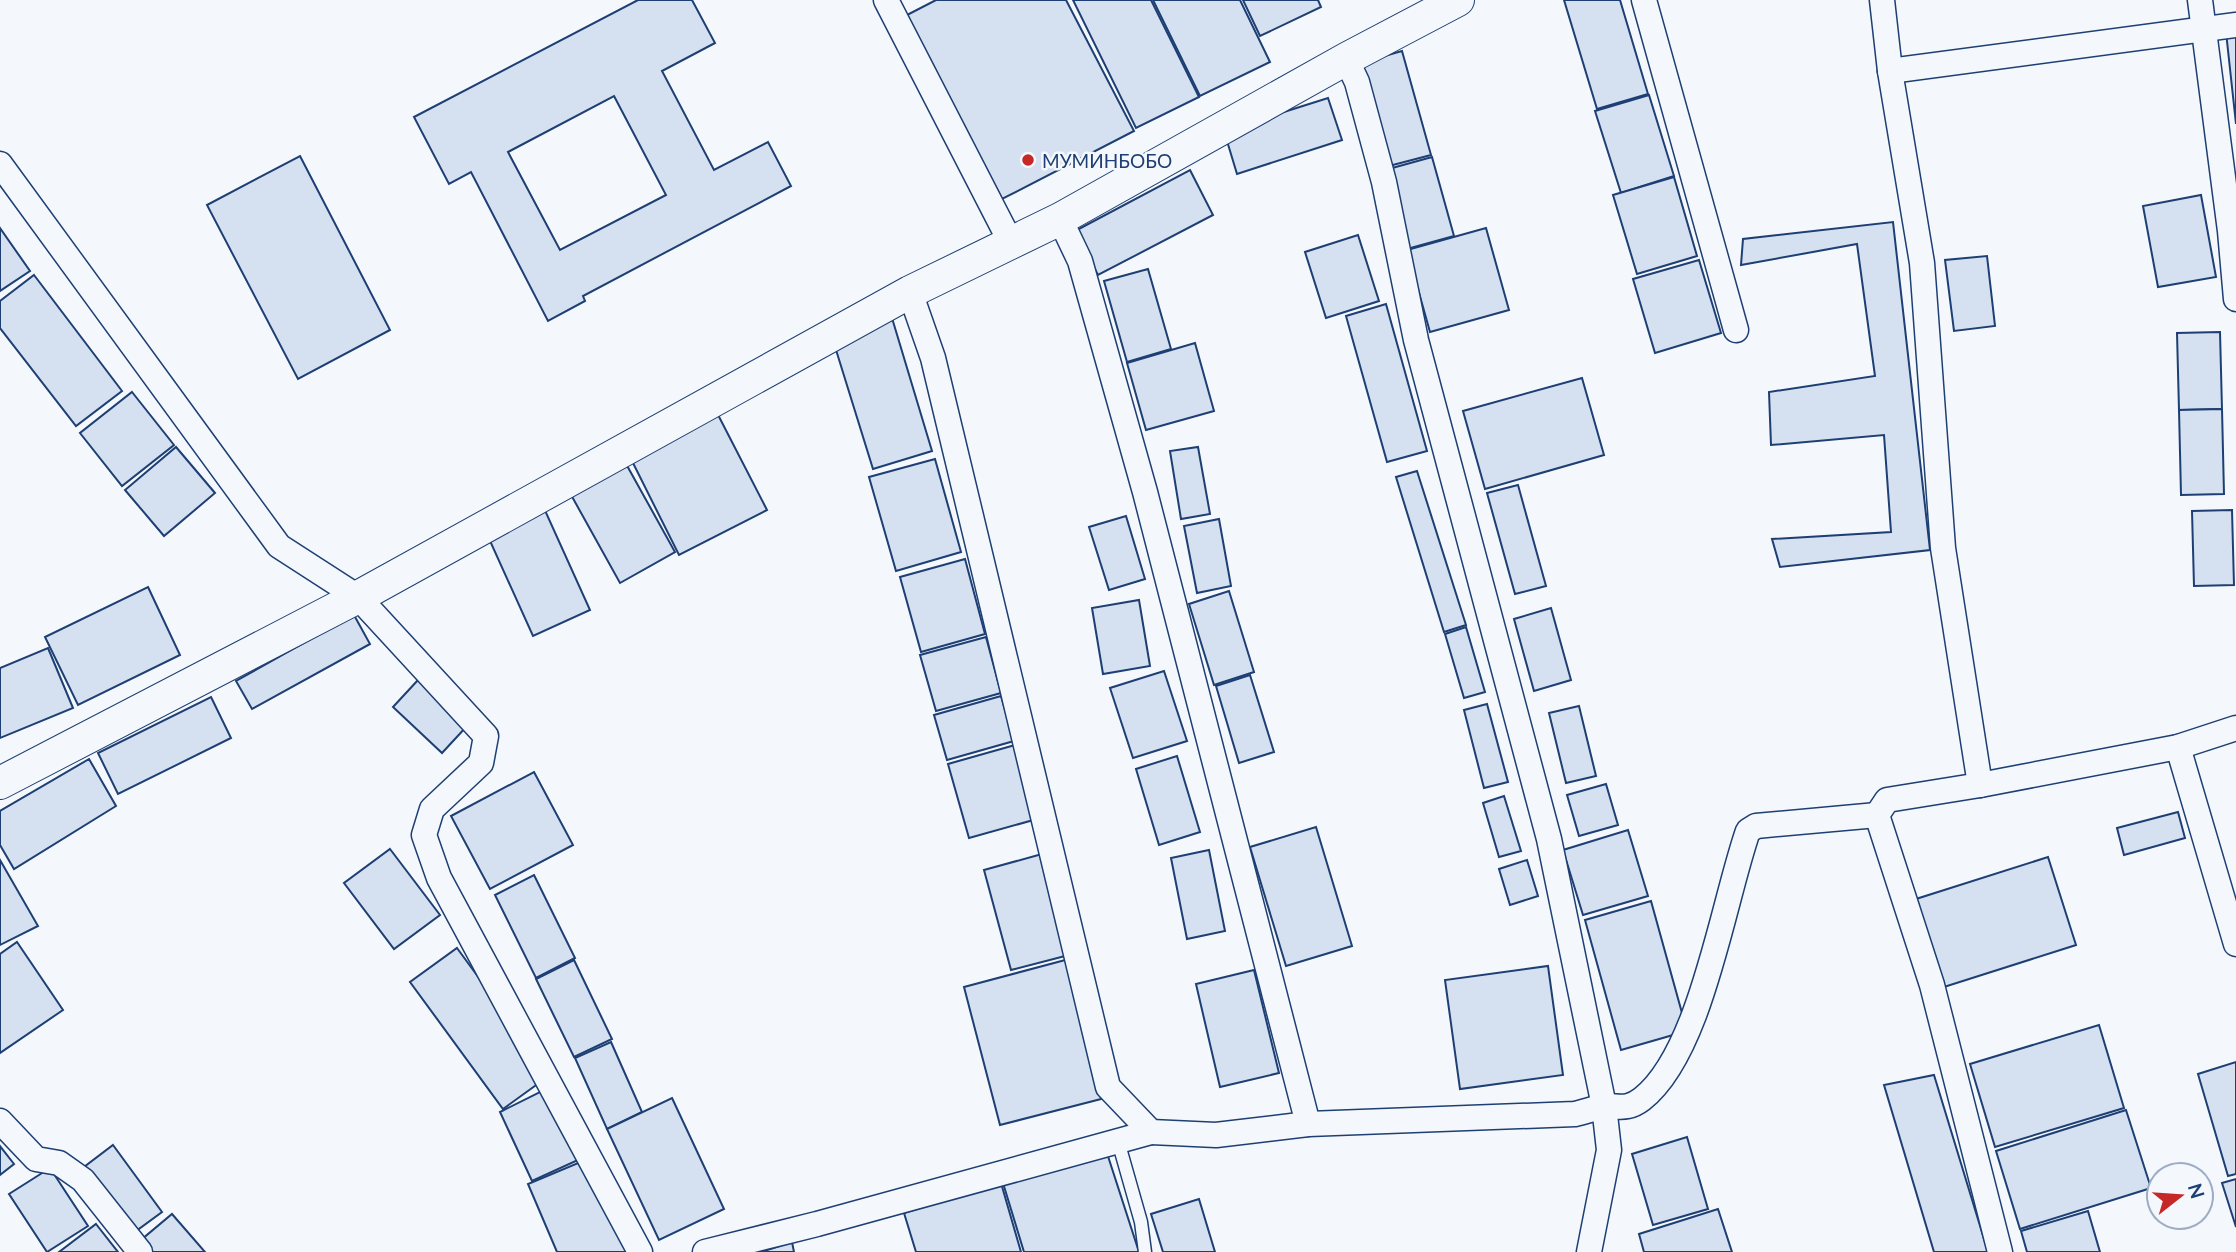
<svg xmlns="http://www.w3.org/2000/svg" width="2236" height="1252" font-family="Lato,sans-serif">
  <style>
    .building { fill: #d5e0f0; stroke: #1d3f73; stroke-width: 2; fill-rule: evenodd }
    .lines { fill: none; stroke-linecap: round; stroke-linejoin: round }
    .service-casing { stroke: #1d3f73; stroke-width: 15 }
    .minor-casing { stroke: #1d3f73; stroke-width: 27 }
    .tertiary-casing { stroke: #1d3f73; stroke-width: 34 }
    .service { stroke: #f4f7fb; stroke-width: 12 }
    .minor { stroke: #f4f7fb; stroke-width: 24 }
    .tertiary { stroke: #f4f7fb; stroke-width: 32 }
    .poi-dot { fill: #c62828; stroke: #f4f7fb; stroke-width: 2.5 }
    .labels { text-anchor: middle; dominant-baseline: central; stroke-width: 5; stroke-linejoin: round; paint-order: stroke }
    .poi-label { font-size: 19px; fill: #1d3f73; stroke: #f4f7fb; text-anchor: start }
  </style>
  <rect width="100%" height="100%" fill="#f4f7fb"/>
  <g class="building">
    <path d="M638 0H692L715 43 662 71 714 170 768 142 791 186 583 296 585 301 548 321 471 172 449 184 414 117ZM614 96 666 195 560 250 508 152Z"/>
    <polygon points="936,0 1066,0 1134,131 1002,199 907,15"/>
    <polygon points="1073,0 1151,0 1199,97 1136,128"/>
    <polygon points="1153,0 1240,0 1270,62 1200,96"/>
    <polygon points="1243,0 1318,0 1321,7 1260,36"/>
    <polygon points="1564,0 1620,0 1648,94 1597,109"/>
    <polygon points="2236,31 2236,124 2226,32"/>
    <polygon points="1402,51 1431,155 1389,166 1360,63"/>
    <polygon points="1649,95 1674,176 1621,193 1595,111"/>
    <polygon points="1328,98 1342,140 1237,174 1224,131"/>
    <polygon points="300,156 390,330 298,379 207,205"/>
    <polygon points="1432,157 1454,236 1407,249 1385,170"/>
    <polygon points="1190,170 1213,215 1098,275 1075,231"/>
    <polygon points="1674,177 1697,256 1637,274 1613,195"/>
    <polygon points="2201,195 2216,277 2158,287 2143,206"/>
    <polygon points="1893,222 1930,550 1780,567 1772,539 1891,532 1884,435 1771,445 1769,392 1875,376 1857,244 1741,265 1743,239"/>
    <polygon points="0,228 30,271 0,291"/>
    <polygon points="1486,228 1509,310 1430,332 1407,250"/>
    <polygon points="1358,235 1379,301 1326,318 1305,252"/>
    <polygon points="1987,256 1995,326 1954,331 1945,260"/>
    <polygon points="1699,260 1721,333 1655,353 1633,279"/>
    <polygon points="1148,269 1171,349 1127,362 1104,281"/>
    <polygon points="34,275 122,391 76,426 0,328 0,301"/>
    <polygon points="1386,304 1427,451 1387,462 1346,316"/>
    <polygon points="892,318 932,451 873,469 832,337"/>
    <polygon points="2220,332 2222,409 2179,410 2177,333"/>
    <polygon points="1195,343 1214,411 1146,430 1127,363"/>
    <polygon points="1582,378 1604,455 1485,489 1463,411"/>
    <polygon points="132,392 174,445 122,486 80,433"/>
    <polygon points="714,407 767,510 679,555 627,451"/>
    <polygon points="2222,409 2224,494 2181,495 2179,410"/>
    <polygon points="176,447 215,493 164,536 125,490"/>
    <polygon points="1198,447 1210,514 1181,519 1170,451"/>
    <polygon points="620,453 675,552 620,583 565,484"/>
    <polygon points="935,459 961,552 896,571 869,477"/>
    <polygon points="1417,471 1466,625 1444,632 1396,477"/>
    <polygon points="1518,485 1546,586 1515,594 1487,493"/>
    <polygon points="543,506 590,610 533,636 486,532"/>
    <polygon points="2232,510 2234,585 2194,586 2192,511"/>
    <polygon points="1126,516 1145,579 1109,590 1089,527"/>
    <polygon points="1219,519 1231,586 1197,593 1184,526"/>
    <polygon points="965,559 985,634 921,652 900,577"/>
    <polygon points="148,587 180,655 78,705 45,637"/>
    <polygon points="1229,591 1254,672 1214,685 1189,604"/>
    <polygon points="1139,600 1150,666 1103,674 1092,608"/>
    <polygon points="1551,608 1571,680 1534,691 1514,619"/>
    <polygon points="354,615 370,644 252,709 236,681"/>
    <polygon points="1466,627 1485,692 1464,698 1445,634"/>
    <polygon points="986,637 1001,693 936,711 920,655"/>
    <polygon points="48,648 73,708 0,738 0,668"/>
    <polygon points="1164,671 1187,741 1133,758 1110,688"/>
    <polygon points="1250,675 1274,752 1239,763 1216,686"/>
    <polygon points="418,680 467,726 442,753 393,707"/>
    <polygon points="1001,696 1014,741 947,760 934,715"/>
    <polygon points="211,697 231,738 118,794 98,753"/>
    <polygon points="1487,704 1508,782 1484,788 1464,710"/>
    <polygon points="1579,706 1596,776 1566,783 1549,713"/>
    <polygon points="1015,745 1037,819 969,838 948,764"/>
    <polygon points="1177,756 1200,832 1159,845 1136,769"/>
    <polygon points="89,759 116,806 14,869 0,845 0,811"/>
    <polygon points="534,772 573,845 490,889 451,816"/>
    <polygon points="1606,784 1618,825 1579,836 1567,795"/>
    <polygon points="1504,796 1521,851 1499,857 1483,803"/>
    <polygon points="2178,812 2185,838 2124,855 2117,828"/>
    <polygon points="1316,827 1352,946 1286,966 1250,847"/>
    <polygon points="1628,830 1648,896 1583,915 1563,850"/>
    <polygon points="390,849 440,915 394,949 344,883"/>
    <polygon points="1209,850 1225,931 1187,939 1171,858"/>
    <polygon points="1042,854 1069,955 1011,970 984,870"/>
    <polygon points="2048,857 2076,945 1944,987 1916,899"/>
    <polygon points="0,860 38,926 0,945"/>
    <polygon points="1527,860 1538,896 1510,905 1499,869"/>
    <polygon points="534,875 575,958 536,978 495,895"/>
    <polygon points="1651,901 1687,1031 1621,1050 1585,920"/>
    <polygon points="17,942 63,1010 0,1053 0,954"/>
    <polygon points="457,948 550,1075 503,1109 410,982"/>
    <polygon points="1069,959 1105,1098 1000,1125 964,987"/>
    <polygon points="574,960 612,1039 574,1057 536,979"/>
    <polygon points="1548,966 1563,1075 1460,1089 1445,980"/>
    <polygon points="1254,970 1279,1073 1220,1087 1196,984"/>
    <polygon points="2099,1025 2124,1108 1995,1147 1970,1064"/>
    <polygon points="611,1042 642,1112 607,1129 575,1058"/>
    <polygon points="2236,1062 2236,1174 2228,1176 2198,1074"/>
    <polygon points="1934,1075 1988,1252 1934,1252 1884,1085"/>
    <polygon points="556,1084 589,1155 532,1181 500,1112"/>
    <polygon points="672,1098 724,1209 659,1240 607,1129"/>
    <polygon points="2126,1110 2151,1188 2020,1229 1996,1151"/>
    <polygon points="1687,1137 1708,1209 1653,1225 1632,1154"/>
    <polygon points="113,1145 162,1212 132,1234 84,1167"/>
    <polygon points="0,1146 14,1164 0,1175"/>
    <polygon points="1106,1150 1139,1252 1024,1252 1003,1183"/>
    <polygon points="590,1158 630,1252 557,1252 528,1184"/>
    <polygon points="50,1168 88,1226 47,1252 9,1194"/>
    <polygon points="2236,1179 2236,1227 2222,1183"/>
    <polygon points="1001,1183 1021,1252 916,1252 904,1213"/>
    <polygon points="1199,1199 1215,1252 1163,1252 1151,1214"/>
    <polygon points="1718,1209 1732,1252 1644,1252 1639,1234"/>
    <polygon points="2088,1211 2100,1252 2027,1252 2021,1231"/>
    <polygon points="172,1214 205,1252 151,1252 141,1240"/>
    <polygon points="96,1224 118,1252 59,1252"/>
    <polygon points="792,1242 794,1252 761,1252"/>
  </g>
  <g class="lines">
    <g class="service-casing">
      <polyline id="service" points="1118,1141 1141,1222 1145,1252"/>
    </g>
    <g class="minor-casing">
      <g id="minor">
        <polyline points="886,0 1011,243"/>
        <polyline points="1644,0 1736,330"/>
        <polyline points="1882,0 1890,71 1922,263 1943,548 1980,785 1887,800 1877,815 1932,985 2000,1252"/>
        <polyline points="2200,0 2230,231 2236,299"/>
        <polyline points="1346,59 1357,82 1384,182 1416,340 1549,839 1604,1106 1609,1150 1589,1252"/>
        <polyline points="1890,71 2236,25"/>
        <polyline points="0,164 279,546 358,597 486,736 481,763 432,809 424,835 439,878 640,1252"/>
        <polyline points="1060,219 1080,261 1145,492 1308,1124"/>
        <path d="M910 292 933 358 1108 1087 1151 1132 1216 1135 1308 1124 1575 1114C1584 1112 1592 1109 1601 1107 1617 1104 1625 1112 1642 1099 1701 1053 1723 902 1748 831L1756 826 1877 815"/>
        <polyline points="2178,747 2236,944"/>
        <polyline points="1980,785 2178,747 2236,728"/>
        <polyline points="0,1121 36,1159 59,1163 83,1180 140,1252"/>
        <polyline points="705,1252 817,1224 1151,1132"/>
      </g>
    </g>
    <g class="tertiary-casing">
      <polyline id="tertiary" points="0,783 358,597 910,292 1060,219 1346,59 1458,0"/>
    </g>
    <use href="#service" class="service"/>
    <use href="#minor" class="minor"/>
    <use href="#tertiary" class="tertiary"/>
  </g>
  <circle class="poi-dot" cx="1028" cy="160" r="7"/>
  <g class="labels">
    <g class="poi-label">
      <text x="1042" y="160">МУМИНБОБО</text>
    </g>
  </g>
  <g transform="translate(2180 1196) rotate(73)"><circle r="33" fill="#f4f7fb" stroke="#9eadc5" stroke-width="2"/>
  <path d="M0-5L12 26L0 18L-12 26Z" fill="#c62828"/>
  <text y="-10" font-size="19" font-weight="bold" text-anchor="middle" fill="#1d3f73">N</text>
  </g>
</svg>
